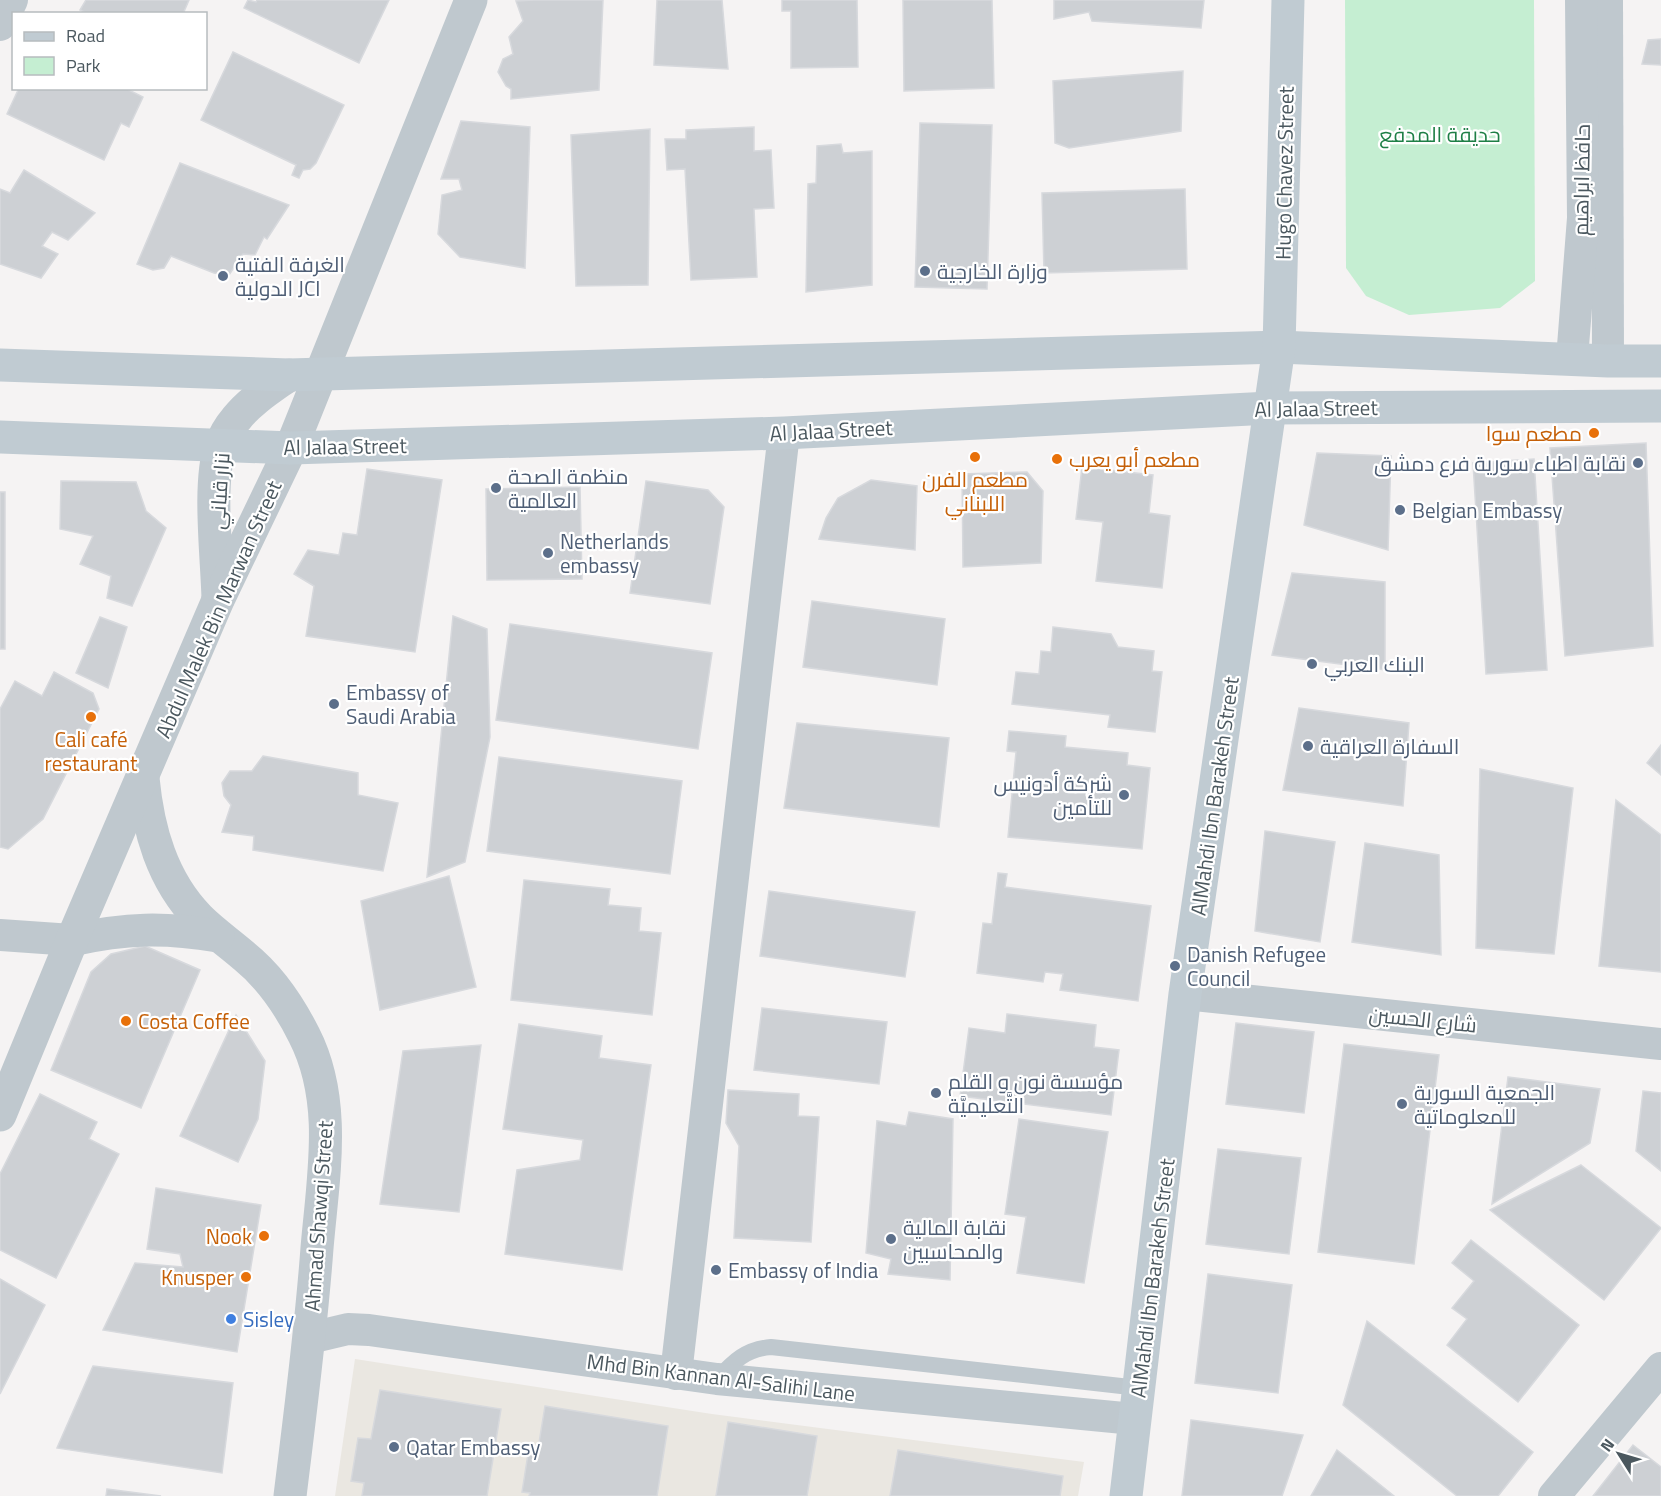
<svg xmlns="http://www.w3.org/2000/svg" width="1661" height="1496" font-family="'Titillium Web',Cairo,sans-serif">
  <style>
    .commercial { fill: #eae7e1 }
    .green { fill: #c5eed2 }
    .building { fill: #cdd0d4; stroke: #d7d9dd; stroke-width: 1.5 }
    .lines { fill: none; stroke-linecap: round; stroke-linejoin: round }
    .service { stroke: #bfc8ce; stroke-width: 16 }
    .minor { stroke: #bfc8ce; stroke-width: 32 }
    .tertiary { stroke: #bfc8ce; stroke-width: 33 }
    .secondary { stroke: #c0cbd2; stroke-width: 33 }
    .service-dot { fill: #5c6f8a; stroke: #fff; stroke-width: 2 }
    .food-dot { fill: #e8710a; stroke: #fff; stroke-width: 2 }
    .shop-dot { fill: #3f7fe0; stroke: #fff; stroke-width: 2 }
    .labels { text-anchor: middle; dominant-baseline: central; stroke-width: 4.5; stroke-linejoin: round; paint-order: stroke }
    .park-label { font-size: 21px; fill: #1e7f46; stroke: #fff }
    .street-label { font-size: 21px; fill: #4b585f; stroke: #fff }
    .service-label { font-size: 21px; fill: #4e5e75; stroke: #fff; text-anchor: start }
    .food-label { font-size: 21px; fill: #c56008; stroke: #fff; text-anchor: end }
    .shop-label { font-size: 21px; fill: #366cbe; stroke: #fff; text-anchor: start }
  </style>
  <rect width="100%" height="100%" fill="#f5f3f3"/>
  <polygon class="commercial" points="355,1359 712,1414 1084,1462 1078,1496 335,1496"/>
  <polygon class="green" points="1345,0 1534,0 1535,281 1500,308 1409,315 1366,296 1346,268"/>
  <g class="building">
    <polygon points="86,0 189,0 183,14 88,14 80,10"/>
    <polygon points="248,0 256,2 257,0 389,0 359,63 244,8"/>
    <polygon points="534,0 603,0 599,90 511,99 511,89 506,86 498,72 503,59 513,54 509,37 523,21 516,1"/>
    <polygon points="657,0 722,0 728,69 654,65"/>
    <polygon points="782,0 857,0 858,67 791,68 791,11 782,11"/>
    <polygon points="903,0 992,0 994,88 904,91"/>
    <polygon points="1054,0 1204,0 1201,28 1092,21 1089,12 1054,19"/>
    <polygon points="1661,39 1661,65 1642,64 1648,40"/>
    <polygon points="233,52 344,105 316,163 310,169 303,170 299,178 292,175 296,165 201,120"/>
    <polygon points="1183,71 1181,131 1069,148 1055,143 1053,81"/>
    <polygon points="19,88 125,88 143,97 129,127 121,123 104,160 7,114"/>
    <polygon points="461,121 530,127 525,268 460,257 438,234 442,195 462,190 459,179 441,179"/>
    <polygon points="920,123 992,125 987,289 915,287"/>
    <polygon points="754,127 754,151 771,150 774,208 754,209 757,277 691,280 685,169 667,170 665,139 686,139 686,130"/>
    <polygon points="650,129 648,285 576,286 571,135"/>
    <polygon points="841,144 843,153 872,151 872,285 806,292 808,184 816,183 817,146"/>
    <polygon points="180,163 289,205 267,239 264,237 255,255 243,254 229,275 214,273 171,256 164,268 153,270 137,264"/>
    <polygon points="24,170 95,213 68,240 52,232 42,246 58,254 41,278 0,264 0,189 10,193"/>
    <polygon points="1185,189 1187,269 1044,273 1042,193"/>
    <polygon points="1646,443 1653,646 1565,656 1550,448"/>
    <polygon points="1317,453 1391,456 1388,550 1304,525"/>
    <polygon points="1534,459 1547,670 1486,674 1473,463"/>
    <polygon points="1082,467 1153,475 1149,513 1170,516 1162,588 1096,581 1103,522 1076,519"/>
    <polygon points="367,469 442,480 415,652 306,636 314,586 294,574 308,550 339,555 343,533 357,535"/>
    <polygon points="1027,472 1043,491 1041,563 963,567 962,474"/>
    <polygon points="871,480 917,486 915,550 819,539 826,518 838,498"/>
    <polygon points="61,481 136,482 146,511 166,528 132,606 107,598 111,576 80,564 93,536 60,529"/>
    <polygon points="646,481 708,490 724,507 710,604 630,593"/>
    <polygon points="580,487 582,579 487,580 486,489"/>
    <rect x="0" y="492" width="5" height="157"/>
    <polygon points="1292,573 1385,582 1385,670 1272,655"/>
    <polygon points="812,601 945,619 937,685 803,667"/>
    <polygon points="453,616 487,629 490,737 465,862 427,877"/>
    <polygon points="100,617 127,627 108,688 76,673"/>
    <polygon points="510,624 712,653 698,749 496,720"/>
    <polygon points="1053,627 1111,634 1118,647 1154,651 1152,671 1162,672 1155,732 1108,727 1110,715 1012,704 1016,672 1039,674 1041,651 1051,652"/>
    <polygon points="54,672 93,693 99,709 43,819 8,849 0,847 0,709 15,681 42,696"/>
    <polygon points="1299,708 1409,723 1403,806 1283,790"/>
    <polygon points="797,723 949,738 939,827 784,808"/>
    <polygon points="1009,731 1066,736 1065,747 1128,753 1127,765 1150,768 1142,849 1008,837 1016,752 1007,751"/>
    <polygon points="1661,745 1661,775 1647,763"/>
    <polygon points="263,756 358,773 358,795 398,803 383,871 253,850 254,836 222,832 231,805 224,796 222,783 230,771 252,771"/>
    <polygon points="499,757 682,781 670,874 487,851"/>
    <polygon points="1480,769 1573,788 1554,954 1476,948"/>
    <polygon points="1616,800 1661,835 1661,972 1599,966"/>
    <polygon points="1265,831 1335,842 1320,942 1255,931"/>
    <polygon points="1365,843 1439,855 1441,955 1352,942"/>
    <polygon points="998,873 1007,874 1005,887 1151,906 1138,1001 1060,990 1063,974 1045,972 1043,982 977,973 983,923 992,924"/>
    <polygon points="449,876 476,987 380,1010 361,901"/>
    <polygon points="524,880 610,889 608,905 641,908 639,931 661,933 652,1015 511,1000"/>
    <polygon points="769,891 915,912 905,977 760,956"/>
    <polygon points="145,946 200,970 141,1108 51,1070 91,972 111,954"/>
    <polygon points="762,1008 887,1022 879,1084 754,1070"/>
    <polygon points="1007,1014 1096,1025 1094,1047 1119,1050 1111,1115 960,1096 969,1028 1005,1033"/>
    <polygon points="236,1015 265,1061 258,1119 238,1162 180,1136"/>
    <polygon points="1236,1023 1314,1032 1304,1113 1226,1104"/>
    <polygon points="519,1024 602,1036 599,1058 651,1065 622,1270 505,1254 517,1170 580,1160 583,1140 503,1129"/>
    <polygon points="1344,1044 1439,1055 1414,1264 1318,1252"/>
    <polygon points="481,1045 459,1212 380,1204 403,1051"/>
    <polygon points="1508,1077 1600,1089 1590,1143 1492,1204"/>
    <polygon points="728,1090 799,1094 798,1116 819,1117 811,1242 734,1238 739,1146 726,1123"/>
    <polygon points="1643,1091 1661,1093 1661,1171 1636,1151"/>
    <polygon points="40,1094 97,1122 89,1139 119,1154 56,1278 0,1250 0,1174"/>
    <polygon points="909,1112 953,1119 950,1280 888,1274 891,1259 866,1253 877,1121 906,1126"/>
    <polygon points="1019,1119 1108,1132 1084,1283 1017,1273 1026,1217 1005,1214"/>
    <polygon points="1218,1149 1301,1158 1289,1254 1206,1244"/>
    <polygon points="1581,1165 1661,1228 1604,1300 1490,1210"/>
    <polygon points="156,1188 261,1205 237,1352 103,1330 135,1263 183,1267 180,1254 147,1249"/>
    <polygon points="1471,1240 1579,1325 1518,1402 1447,1345 1467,1319 1452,1308 1474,1281 1452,1263"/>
    <polygon points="1208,1274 1292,1285 1278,1393 1195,1383"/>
    <polygon points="0,1279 45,1305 0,1394"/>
    <polygon points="1367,1321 1533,1452 1498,1496 1457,1496 1343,1405"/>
    <polygon points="93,1366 233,1383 222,1473 57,1448"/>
    <polygon points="380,1390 501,1409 487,1496 362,1496 364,1483 351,1481 358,1438 371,1439"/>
    <polygon points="545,1406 668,1426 657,1496 529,1496 530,1493 522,1492 528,1454 537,1455"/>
    <polygon points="1191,1420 1303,1435 1282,1496 1182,1496"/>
    <polygon points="728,1422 817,1436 807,1496 716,1496"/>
    <polygon points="1633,1445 1661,1467 1661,1496 1593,1496"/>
    <polygon points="898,1450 1063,1476 1060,1496 890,1496"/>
    <polygon points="1337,1450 1394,1496 1311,1496"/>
    <polygon points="107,1489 161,1496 106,1496"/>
  </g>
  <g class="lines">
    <path class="service" d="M717 1379C734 1361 746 1349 771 1347L1139 1388"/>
    <g class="minor">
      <polyline points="1607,0 1608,361"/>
      <polyline points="0,25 12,0"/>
      <polyline points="1572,359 1583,218 1581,0"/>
      <polyline points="0,935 72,940"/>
      <polyline points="1185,994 1661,1044"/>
      <polyline points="310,1338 348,1329 369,1330 717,1379 1134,1419"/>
      <polyline points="676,1374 784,433"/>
      <polyline points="1554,1496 1661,1368"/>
    </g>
    <g class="tertiary">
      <path d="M218 599C217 557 208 485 220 447 223 438 230 426 236 419 250 401 271 388 289 375"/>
      <path d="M143 778C148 830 162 880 199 918 213 932 229 943 244 956 270 977 289 1005 304 1035 338 1101 323 1177 317 1248 311 1331 300 1414 290 1496"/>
      <path d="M72 940C126 928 164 927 218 936"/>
      <polyline points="0,1115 72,940 218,600 291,448 471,0"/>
    </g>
    <g class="secondary">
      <polyline points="0,365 289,375 1279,347 1608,361 1661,361"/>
      <polyline points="0,437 291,448 784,433 1270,408 1661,406"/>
      <polyline points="1126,1496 1185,994 1279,347 1288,0"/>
    </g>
  </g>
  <g class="service-dot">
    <circle cx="925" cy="271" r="6"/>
    <circle cx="223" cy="276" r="6"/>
    <circle cx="1638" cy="463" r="6"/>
    <circle cx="496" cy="488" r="6"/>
    <circle cx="1400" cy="510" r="6"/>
    <circle cx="548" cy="553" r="6"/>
    <circle cx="1312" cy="664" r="6"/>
    <circle cx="334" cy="704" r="6"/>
    <circle cx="1308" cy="746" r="6"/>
    <circle cx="1124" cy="795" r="6"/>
    <circle cx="1175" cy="966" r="6"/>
    <circle cx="936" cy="1093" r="6"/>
    <circle cx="1402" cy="1104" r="6"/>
    <circle cx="891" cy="1239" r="6"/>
    <circle cx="716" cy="1270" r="6"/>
    <circle cx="394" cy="1447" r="6"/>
  </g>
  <g class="food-dot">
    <circle cx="1594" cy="433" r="6"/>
    <circle cx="975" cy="457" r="6"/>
    <circle cx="1057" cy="459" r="6"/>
    <circle cx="91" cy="717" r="6"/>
    <circle cx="126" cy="1021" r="6"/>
    <circle cx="264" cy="1236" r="6"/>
    <circle cx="246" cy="1277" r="6"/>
  </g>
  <circle class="shop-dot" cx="231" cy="1319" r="6"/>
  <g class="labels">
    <g class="park-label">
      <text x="1440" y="134">حديقة المدفع</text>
    </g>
    <g class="street-label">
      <text transform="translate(1284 173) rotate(-89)">Hugo Chavez Street</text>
      <text transform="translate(1581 180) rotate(-89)">حافظ ابراهيم</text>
      <text transform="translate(1316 408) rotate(-1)">Al Jalaa Street</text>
      <text transform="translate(831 430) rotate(-3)">Al Jalaa Street</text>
      <text transform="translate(345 446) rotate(-1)">Al Jalaa Street</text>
      <text transform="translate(219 491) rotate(-86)">نزار قباني</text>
      <text transform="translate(218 609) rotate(-66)">Abdul Malek Bin Marwan Street</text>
      <text transform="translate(1214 796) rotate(-82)">AlMahdi Ibn Barakeh Street</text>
      <text transform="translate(1423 1019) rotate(6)">شارع الحسين</text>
      <text transform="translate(318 1216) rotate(-86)">Ahmad Shawqi Street</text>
      <text transform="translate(1152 1278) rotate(-83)">AlMahdi Ibn Barakeh Street</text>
      <text transform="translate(721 1377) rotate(7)">Mhd Bin Kannan Al-Salihi Lane</text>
    </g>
    <g class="service-label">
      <text x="235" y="264">الغرفة الفتية<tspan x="235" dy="24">الدولية JCI</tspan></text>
      <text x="937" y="271">وزارة الخارجية</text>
      <text x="1626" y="463" text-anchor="end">نقابة اطباء سورية فرع دمشق</text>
      <text x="508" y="476">منظمة الصحة<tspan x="508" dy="24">العالمية</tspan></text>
      <text x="1412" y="510">Belgian Embassy</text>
      <text x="560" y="541">Netherlands<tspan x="560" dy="24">embassy</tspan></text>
      <text x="1324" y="664">البنك العربي</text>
      <text x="346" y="692">Embassy of<tspan x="346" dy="24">Saudi Arabia</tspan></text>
      <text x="1320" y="746">السفارة العراقية</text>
      <text x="1112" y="783" text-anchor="end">شركة أدونيس<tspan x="1112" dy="24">للتأمين</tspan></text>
      <text x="1187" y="954">Danish Refugee<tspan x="1187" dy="24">Council</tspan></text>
      <text x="948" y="1081">مؤسسة نون و القلم<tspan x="948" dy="24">التَّعليميَّة</tspan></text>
      <text x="1414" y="1092">الجمعية السورية<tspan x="1414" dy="24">للمعلوماتية</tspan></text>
      <text x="903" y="1227">نقابة المالية<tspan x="903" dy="24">والمحاسبين</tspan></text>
      <text x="728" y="1270">Embassy of India</text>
      <text x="406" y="1447">Qatar Embassy</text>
    </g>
    <g class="food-label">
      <text x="1582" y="433">مطعم سوا</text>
      <text x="1069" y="459" text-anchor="start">مطعم أبو يعرب</text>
      <text x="975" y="479" text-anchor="middle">مطعم الفرن<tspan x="975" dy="24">اللبناني</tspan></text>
      <text x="91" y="739" text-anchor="middle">Cali café<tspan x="91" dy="24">restaurant</tspan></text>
      <text x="138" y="1021" text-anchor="start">Costa Coffee</text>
      <text x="252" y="1236">Nook</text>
      <text x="234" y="1277">Knusper</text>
    </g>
    <g class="shop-label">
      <text x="243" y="1319">Sisley</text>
    </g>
  </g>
  <rect x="12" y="12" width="195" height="78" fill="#ffffff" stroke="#b7bcbf" stroke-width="1.5"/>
  <rect x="24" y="32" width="30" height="9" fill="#c0cbd2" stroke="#b7bcbf" stroke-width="1.5"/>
  <text x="66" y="42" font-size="18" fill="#4b585f">Road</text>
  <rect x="24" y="57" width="30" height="18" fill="#c5eed2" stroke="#b7bcbf" stroke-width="1.5"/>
  <text x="66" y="72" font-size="18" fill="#4b585f">Park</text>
  <g transform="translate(1619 1454) rotate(307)" stroke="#ffffff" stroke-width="4.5" paint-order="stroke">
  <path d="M0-4.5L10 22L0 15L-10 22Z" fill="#4b585f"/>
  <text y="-9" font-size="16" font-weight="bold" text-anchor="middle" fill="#4b585f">N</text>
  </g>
</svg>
